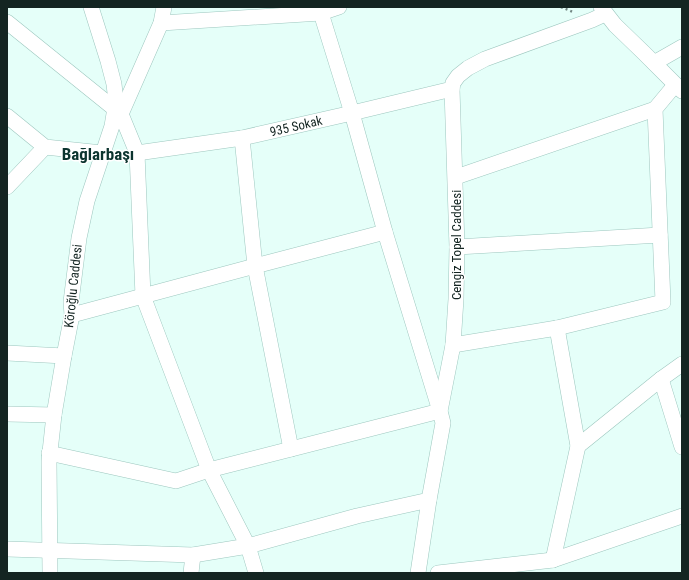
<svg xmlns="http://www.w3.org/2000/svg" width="689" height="580" font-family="'Roboto Condensed',sans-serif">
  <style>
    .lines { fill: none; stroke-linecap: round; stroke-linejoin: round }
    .minor-casing { stroke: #9dc7bf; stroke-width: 16 }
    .path { stroke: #738884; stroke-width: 2.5; stroke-dasharray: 2 3; stroke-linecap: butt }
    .minor { stroke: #fff; stroke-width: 15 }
    .labels { text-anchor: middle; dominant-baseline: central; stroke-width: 3; stroke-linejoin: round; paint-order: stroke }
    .street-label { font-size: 13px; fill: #142522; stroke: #fff }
    .district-label { font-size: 17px; font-weight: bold; fill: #0c342f; stroke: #fff }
  </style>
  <rect width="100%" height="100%" fill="#e5fff9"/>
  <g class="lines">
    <g class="minor-casing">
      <g id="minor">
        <polyline points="601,7 615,25 644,53 682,91"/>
        <polyline points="7,22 121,114 137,153 143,296 209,470 248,546 256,573"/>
        <polyline points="161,23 321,13 339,7"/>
        <polyline points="654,63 682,47"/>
        <polyline points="121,114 161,23 164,7"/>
        <polyline points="7,116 45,147 102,153"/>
        <polyline points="242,138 255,266 291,449"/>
        <polyline points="137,153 242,138 352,113 452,89"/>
        <polyline points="456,177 655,109"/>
        <polyline points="7,187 45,147"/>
        <polyline points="457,247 660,235"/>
        <polyline points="72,315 255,266 385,232"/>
        <polyline points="453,345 557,328 663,302 655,109 675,85"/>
        <polyline points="7,353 64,356"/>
        <polyline points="661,379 682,447"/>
        <polyline points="7,414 54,415"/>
        <polyline points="578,446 661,379 682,364"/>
        <polyline points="49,453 176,481 209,470 440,411 385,232 352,113 321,13"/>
        <polyline points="7,549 193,555 248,546 357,516 429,500"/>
        <polyline points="553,560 578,446 557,328"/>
        <polyline points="50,573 49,461 54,415 64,356 72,315 71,302 79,238 87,201 112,126 116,102 114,84 108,61 91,7"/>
        <polyline points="191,573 193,555"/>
        <polyline points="418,573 429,500 443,423 440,411 453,345 456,299 457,247 452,89 453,83 458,76 468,68 485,59 592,20 605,14"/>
        <polyline points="438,573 553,560 682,516"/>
      </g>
    </g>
    <polyline class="path" points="561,7 573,12"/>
    <use href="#minor" class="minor"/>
  </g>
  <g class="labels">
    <g class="street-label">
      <text transform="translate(296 126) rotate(-13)">935 Sokak</text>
      <text transform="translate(456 245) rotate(-90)">Cengiz Topel Caddesi</text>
      <text transform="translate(73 286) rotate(-84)">Köroğlu Caddesi</text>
    </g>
    <g class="district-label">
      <text x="98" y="154">Bağlarbaşı</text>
    </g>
  </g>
  <rect width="689" height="580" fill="none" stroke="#142522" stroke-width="16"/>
</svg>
